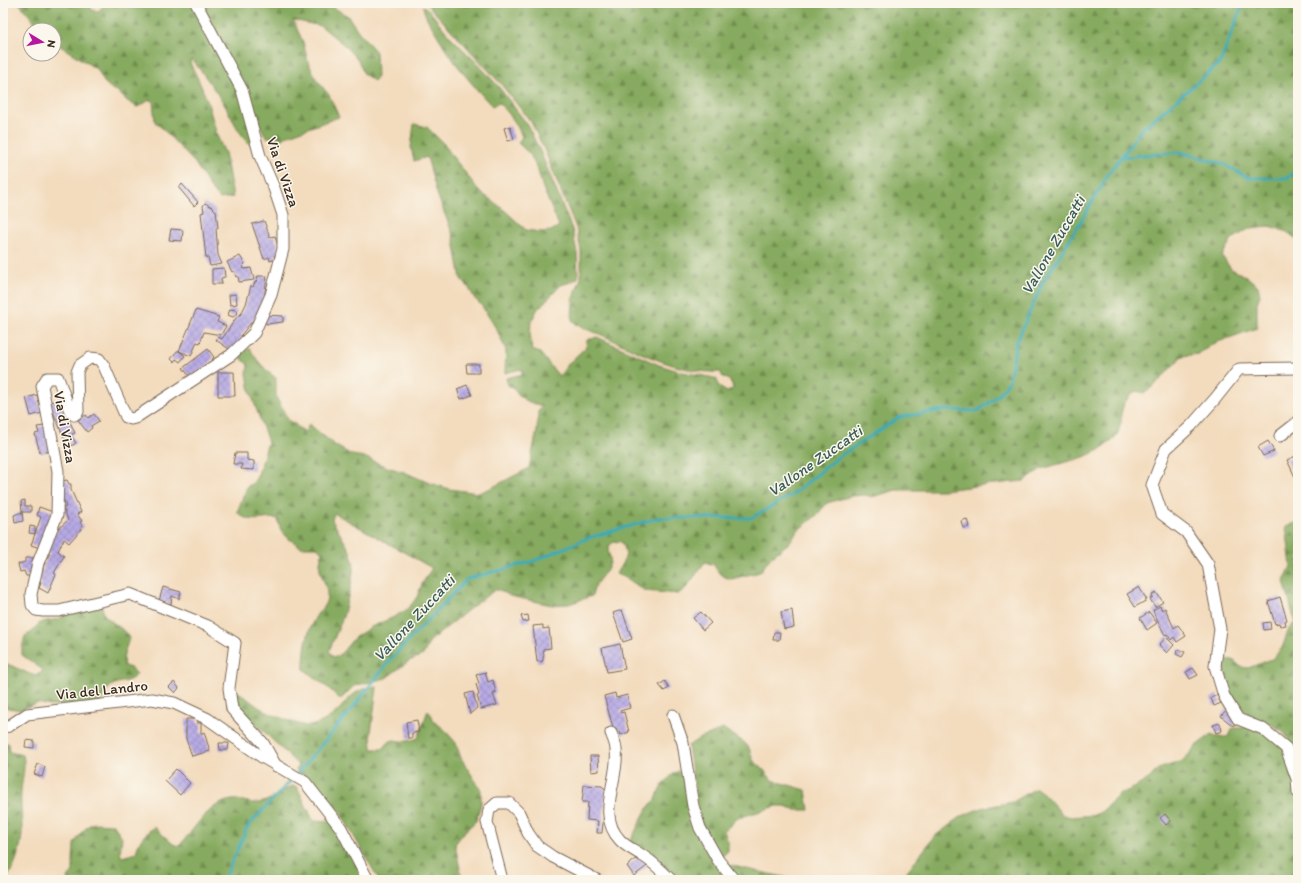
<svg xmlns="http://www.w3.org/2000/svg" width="1301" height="883" font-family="Itim,sans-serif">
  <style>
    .forest { fill: url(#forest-firs); stroke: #606a3e; fill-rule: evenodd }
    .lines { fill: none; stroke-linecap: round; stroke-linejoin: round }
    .stream { stroke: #3aabb6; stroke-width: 3 }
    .building { fill: url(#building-cross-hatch) }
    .minor-casing { stroke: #7b6856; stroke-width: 13 }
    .minor { stroke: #fff; stroke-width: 11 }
    .labels { text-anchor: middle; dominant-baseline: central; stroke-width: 3; stroke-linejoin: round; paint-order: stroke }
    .street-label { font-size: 15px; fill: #3b2a1e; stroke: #fbf7ec }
    .water-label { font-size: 16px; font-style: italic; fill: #3b5e5b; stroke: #fbf7ec }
  </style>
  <defs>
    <pattern id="forest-firs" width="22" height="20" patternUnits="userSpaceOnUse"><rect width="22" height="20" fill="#86aa5f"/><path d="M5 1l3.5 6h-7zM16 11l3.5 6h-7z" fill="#6f8b4e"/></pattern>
    <pattern id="building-cross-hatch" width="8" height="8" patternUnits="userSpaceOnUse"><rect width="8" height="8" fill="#b7aae5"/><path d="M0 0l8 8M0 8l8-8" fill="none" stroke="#968bb9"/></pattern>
  </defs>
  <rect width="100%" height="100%" fill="#fbf7ec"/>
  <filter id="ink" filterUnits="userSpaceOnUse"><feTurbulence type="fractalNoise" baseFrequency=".025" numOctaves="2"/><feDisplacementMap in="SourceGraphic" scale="8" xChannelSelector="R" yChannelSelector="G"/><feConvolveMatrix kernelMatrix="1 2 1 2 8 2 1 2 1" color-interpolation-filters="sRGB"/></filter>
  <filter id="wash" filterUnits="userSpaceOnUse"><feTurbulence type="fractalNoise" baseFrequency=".012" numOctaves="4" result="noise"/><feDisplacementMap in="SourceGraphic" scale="16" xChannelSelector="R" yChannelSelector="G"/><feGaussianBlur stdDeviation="0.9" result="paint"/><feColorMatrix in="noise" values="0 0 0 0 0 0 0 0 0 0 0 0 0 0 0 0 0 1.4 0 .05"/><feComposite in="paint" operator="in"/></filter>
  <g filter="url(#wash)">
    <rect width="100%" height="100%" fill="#f3dbbd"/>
    <g class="forest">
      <path d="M19 3H88L92 10 98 11 107 3H196L263 144 257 148C242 143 232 117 224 104 214 89 203 72 191 59L190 63 198 79 207 100 218 138 225 153 233 197 220 199 213 192 195 163 162 128 155 122 153 101 149 100 142 105 137 107 126 100 116 90H113L104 82 98 70 54 42V30H41Z"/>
      <polygon points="202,3 329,3 334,8 348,16 358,31 376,52 377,77 374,81 364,74 358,60 343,44 321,26 293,20 303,42 308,62 316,79 329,95 339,117 286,136 278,142 272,137 266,137 248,102"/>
      <path d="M426 3H1298V240L1287 232 1270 226 1250 228 1231 240 1222 256 1231 269 1246 276 1258 286 1260 295 1257 303V328L1215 343 1198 354 1182 356 1156 384 1145 393 1135 391 1124 403 1121 414V422L1118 433 1112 441 1099 450 1084 457 1041 469 1024 481 984 485 944 490H896L872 497 865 495 852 496 837 500 827 503 816 516 798 530 789 543 771 557 760 572 731 579 725 577 718 572 714 565 705 562 686 588 678 594 645 591 628 579 616 574C623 560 630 558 622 542 616 541 611 542 609 547 606 553 612 557 610 563 607 571 601 577 596 584 594 588 593 592 592 596L569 604 552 605 510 596 500 590H495L478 602 430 641 423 655 409 661 386 678 354 686 340 700C330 687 316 680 304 669 304 652 306 633 315 618 319 610 326 607 327 597 328 587 322 579 320 570 319 565 321 557 322 552L317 547H301L288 538 280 529 278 519C262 516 251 526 237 512L247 487 254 482 258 474 268 442 250 391 247 373 248 365 241 358V354L250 348C256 360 265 370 276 378V397L289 421 295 424 299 428 305 432 309 424 336 446 352 455 364 457 387 467 404 472 427 482 449 489 479 493 493 487 529 468 537 431 538 412 542 406C535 404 526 402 520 396 515 391 517 390 508 385L506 378 523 374 521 369 505 373 506 350 497 330 482 306 475 299 469 288 461 279 453 235 437 194 427 157 414 161 411 147 414 124 427 127 444 144 453 157 480 192 502 208 526 230 541 232 551 231 559 226 543 188 538 171 530 154 518 143 522 137C517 123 509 113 499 103L492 106C472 85 454 63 439 38 433 27 425 19 423 6L428 9 448 34 478 64 498 86 527 124 540 151 572 229 577 252 578 278 571 282 561 285 537 310 531 322 530 338 532 350 540 353 559 376 570 362 586 347 587 340 597 337 659 365 682 372 710 377 717 379 719 387 727 392 732 390 733 387 729 380 722 376 721 372C679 374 639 352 602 335 591 330 580 329 572 320L573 298 581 278V251L576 228 544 149 531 122 501 84ZM334 513 432 568 422 584 417 597 408 609 392 618 371 627 354 638 339 656 333 657 329 651 343 617 351 585 354 564 350 551 332 520Z"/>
      <path d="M1298 520V759C1294 750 1290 739 1283 732 1273 724 1260 721 1250 715 1230 702 1223 681 1225 659L1233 660 1241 667 1248 668 1272 659 1282 648 1289 629 1295 622 1284 581 1291 566 1286 526 1296 523Z"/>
      <path d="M100 601 103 610V613C111 623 123 627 129 638 127 648 121 655 124 666L131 668 137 674C129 684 119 680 111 686 105 690 102 700 99 705L50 706 38 703 20 710 3 707V662L32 675 40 674 43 670 22 655V648L25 636C27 635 31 633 33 631 36 628 37 624 42 622 49 620 57 621 63 616Z"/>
      <path d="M373 687H377L371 733 372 749H383C394 734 394 743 408 741 412 740 415 739 418 738L428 710 432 716 434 722 443 728 456 743 461 758 481 790V804L476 821 466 830 455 844 461 874 460 880H379L340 812 328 798 296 770 299 766 240 708 237 703 236 693H240C248 699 256 706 265 711 273 715 301 726 309 726 317 725 327 720 334 714 349 702 350 690 373 687Z"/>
      <path d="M1252 726 1279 737 1298 783V880H884L894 873 898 875H904L935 836 962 816 981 808 1013 802 1036 788 1044 794 1063 815 1071 817 1094 815 1101 812 1120 794 1134 788 1150 778 1158 769 1183 761 1197 745 1212 734C1218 738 1223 738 1229 736L1233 728H1240Z"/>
      <polygon points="724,729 745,743 749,748 753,760 763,769 772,780 806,790 809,810 796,810 785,806 777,806 738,818 724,831 728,842 728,851 720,858 699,817 688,746 700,738 710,735 719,730"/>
      <path d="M3 741 8 743 9 752 23 755C26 766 22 779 21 791 20 803 22 816 22 828 23 844 15 867 6 880H3Z"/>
      <polygon points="678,771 685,775 686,790 728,880 677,880 630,842 644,814 650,805 656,800 659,791 665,782 672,775"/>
      <path d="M293 786 297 787 312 818 315 821 335 822 367 880H67L73 871V861L74 844 82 832 88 826 94 823 113 824 122 837 120 853 122 857 136 853C138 842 144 834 154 827L173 844 179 846C194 830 208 803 232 800 241 799 250 804 259 803 272 801 281 790 293 786Z"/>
      <polygon points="724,864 797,880 736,880"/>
    </g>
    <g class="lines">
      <g class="stream">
        <polyline points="1121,157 1180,152 1223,164 1249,178 1287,178 1298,170"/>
        <polyline points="297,774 347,715 390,660 467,579 534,561 588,538 658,518 751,518 792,495 837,458 900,417 943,410 978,411 999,395 1009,381 1016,343 1043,282 1078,226 1109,173 1142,129 1220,63 1243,3"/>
        <polyline points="224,880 248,826 293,778"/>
      </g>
    </g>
    <g id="blocks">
      <g class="building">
        <polygon points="510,126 514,139 508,141 504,128"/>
        <polygon points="182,184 198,202 194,206 179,188"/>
        <polygon points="205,203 212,207 216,211 218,228 216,228 218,255 222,264 210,266 208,257 206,258 201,213 204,212 203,206"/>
        <polygon points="264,221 270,237 275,236 280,254 274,256 276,259 270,261 269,257 264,259 252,224"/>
        <polygon points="171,229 183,230 182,241 169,240"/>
        <polygon points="240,256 245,264 243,266 244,269 251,268 254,280 239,282 238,276 236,277 234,271 232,272 227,262"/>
        <polygon points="224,268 225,277 221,278 222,284 212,284 212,269"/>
        <polygon points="258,276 267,276 263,308 241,335 243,337 235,347 233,345 229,349 216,340 218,337 222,339 236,318 241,314 246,304 251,286 253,287 255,282 256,282"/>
        <polygon points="236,294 237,304 230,305 229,295"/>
        <polygon points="230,309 237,310 236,315 233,317 228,315"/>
        <polygon points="196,310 219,317 217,322 226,326 221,335 204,332 200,343 197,342 191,356 179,351 185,356 180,362 176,359 174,362 171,359 177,351 179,351"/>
        <polygon points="265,315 283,316 283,322 266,324"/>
        <polygon points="208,349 214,357 208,365 190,377 183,368"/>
        <polygon points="466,364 479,364 479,373 467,373"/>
        <polygon points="218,372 234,372 235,396 218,396"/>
        <polygon points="467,385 472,395 461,399 457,389"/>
        <polygon points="37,395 42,413 31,416 26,398"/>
        <polygon points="57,400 59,404 63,406 75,433 71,435 76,443 71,446 69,441 64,438 51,407 51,402"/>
        <polygon points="94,414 99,421 91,426 92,428 87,432 78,420 86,415 88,418"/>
        <polygon points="44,426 51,451 40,453 35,434 39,433 37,427"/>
        <polygon points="1268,441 1274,451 1263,456 1258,447"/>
        <polygon points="235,453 247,453 247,460 254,461 254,470 241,469 242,464 233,464"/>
        <polygon points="1298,455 1298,479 1296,479 1287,460"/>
        <polygon points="67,480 69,484 71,484 71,490 81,512 77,514 82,521 80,522 83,527 69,543 64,539 58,551 64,556 54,573 56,574 48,593 39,588 41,583 38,580 43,570 43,567 50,553 45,550 56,531 68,520 63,508 66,507 59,487 62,481"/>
        <polygon points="25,500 25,506 31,506 31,512 22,512 23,521 15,523 14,515 22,512 21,501"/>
        <polygon points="39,507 53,512 40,548 31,545 35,534 29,533 30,526 35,527 35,534 41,517 37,515"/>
        <polygon points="967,519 969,527 963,528 961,521"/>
        <polygon points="25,558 35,558 32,576 26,576 24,571 20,572 18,564 25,562"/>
        <polygon points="163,587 181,592 179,599 172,596 171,604 159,601"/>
        <polygon points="1139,587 1147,600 1135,607 1127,594"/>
        <polygon points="1156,592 1163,602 1155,607 1150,599 1153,597 1152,595"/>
        <polygon points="1280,597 1287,620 1285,621 1286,625 1280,626 1279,623 1275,624 1268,601"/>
        <polygon points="1160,606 1162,610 1165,608 1174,628 1178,625 1186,636 1177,642 1174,637 1171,640 1167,634 1165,635 1155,616 1153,610"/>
        <polygon points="622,610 632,639 623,642 613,613"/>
        <polygon points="792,610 794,627 784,629 781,612"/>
        <polygon points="701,612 711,623 703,630 693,618"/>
        <polygon points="1149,612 1157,623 1147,630 1140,618"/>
        <polygon points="528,615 529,621 523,622 521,616"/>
        <polygon points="1270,622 1271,629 1264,630 1263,623"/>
        <polygon points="543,625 543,629 549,628 551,648 543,649 544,656 543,657 543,661 537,662 533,626"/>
        <polygon points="774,632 780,632 779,640 773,640"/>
        <polygon points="1166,637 1174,645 1167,653 1159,645"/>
        <polygon points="620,644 625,669 607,672 602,648"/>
        <polygon points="1179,649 1185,652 1182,657 1176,654"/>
        <polygon points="1193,668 1198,675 1190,679 1186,672"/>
        <polygon points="485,672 488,682 493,680 496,693 493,694 497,705 481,709 477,696 479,695 476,684 479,683 476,675"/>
        <polygon points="665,681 669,688 664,691 659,685"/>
        <polygon points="174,682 179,688 175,693 169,687"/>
        <polygon points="473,692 477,708 470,714 465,694"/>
        <polygon points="615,693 616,698 627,695 630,708 620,711 621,713 624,712 629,732 621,735 619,729 614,731 604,696"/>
        <polygon points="1217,695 1221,703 1214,706 1211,698"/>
        <polygon points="1227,709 1238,719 1233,726 1221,716"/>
        <polygon points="186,719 197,719 197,723 201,723 201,734 204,732 210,751 192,756 186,739"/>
        <polygon points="417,720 419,732 412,733 412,738 408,738 406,722"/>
        <polygon points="1220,723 1222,731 1216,733 1213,725"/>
        <polygon points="26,740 34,741 34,748 25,747"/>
        <polygon points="219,743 229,743 228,750 220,750"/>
        <polygon points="590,756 598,756 599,771 591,772"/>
        <polygon points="38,764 45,767 42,777 34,774"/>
        <polygon points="176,769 190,783 180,795 165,781"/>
        <polygon points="584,785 602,786 606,790 602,833 597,833 598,821 587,820 588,802 582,802"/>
        <polygon points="1165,814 1171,821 1166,825 1160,818"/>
        <polygon points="640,856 647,866 634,876 627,866"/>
      </g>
    </g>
  </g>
  <g filter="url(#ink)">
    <use href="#blocks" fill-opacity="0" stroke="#7b6856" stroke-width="1"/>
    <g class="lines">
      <g class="minor-casing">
        <g id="minor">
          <polyline points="196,3 242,90 260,156 274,188 283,215 283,249 271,295 254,333 231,355 135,418 131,419 126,417 104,366 99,359 90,358 80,365 77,372 78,412 74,415 70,411 58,378 47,378 42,386 58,471 57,515 38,563 31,594 32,605 36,610 43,611 59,611 130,594 208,626 235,643 229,688 232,709 263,743 276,766"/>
          <polyline points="1298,368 1239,369 1215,399 1191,426 1166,449 1152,485 1162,514 1186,532 1208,564 1220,629 1215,666 1224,696 1238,719 1263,729 1286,748 1297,779 1298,792"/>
          <polyline points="1280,436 1298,422"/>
          <polyline points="673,715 683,743 693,806 700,828 718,860 734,880"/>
          <polyline points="3,727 9,726 27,714 152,699 174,703 208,719 262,757 305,782 341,828 368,880"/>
          <path d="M611 733C613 738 616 744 616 750 620 779 595 814 620 840 626 847 635 850 643 856 653 862 662 871 671 880"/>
          <polyline points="502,880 487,822 489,810 497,803 509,803 519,813 528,833 537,846 553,857 597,880"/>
        </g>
      </g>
      <use href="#minor" class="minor"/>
    </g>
  </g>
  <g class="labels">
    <g class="street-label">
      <text transform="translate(283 172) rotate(71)">Via di Vizza</text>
      <text transform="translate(65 427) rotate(80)">Via di Vizza</text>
      <text transform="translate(102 690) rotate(-6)">Via del Landro</text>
    </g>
    <g class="water-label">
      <text transform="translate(1053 245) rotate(-60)">Vallone Zuccatti</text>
      <text transform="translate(815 461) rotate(-35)">Vallone Zuccatti</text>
      <text transform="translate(414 618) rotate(-47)">Vallone Zuccatti</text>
    </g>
  </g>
  <rect width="1301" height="883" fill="none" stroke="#fbf7ec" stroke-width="16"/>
  <g transform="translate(42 42) rotate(100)"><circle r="19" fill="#fbf7ec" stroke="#aea59a"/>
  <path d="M0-3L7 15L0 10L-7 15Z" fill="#b5179e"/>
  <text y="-6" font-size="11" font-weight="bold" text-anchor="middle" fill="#3b2a1e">N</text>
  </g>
</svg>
